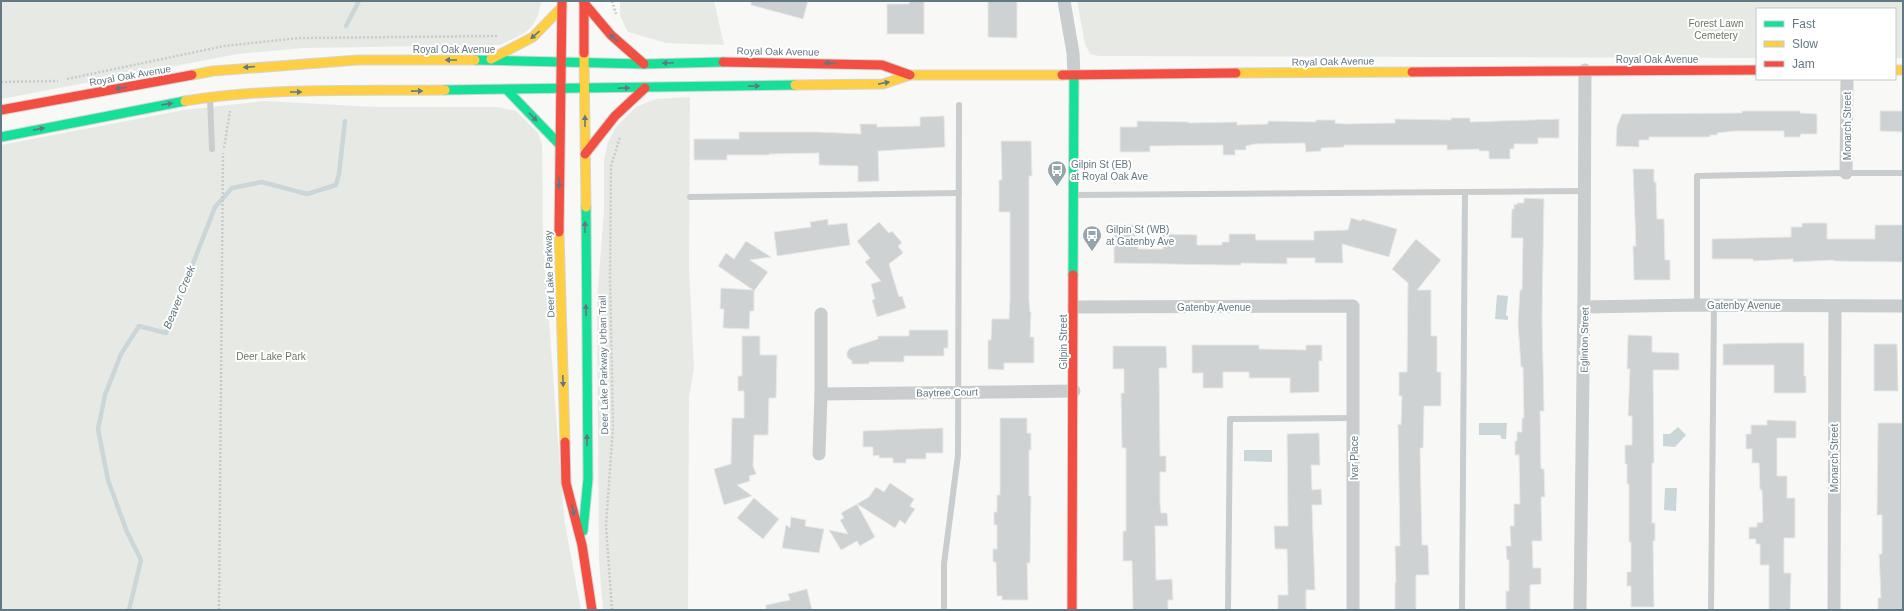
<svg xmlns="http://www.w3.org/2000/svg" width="1904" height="611" font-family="Helvetica,sans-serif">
  <rect width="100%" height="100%" fill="#f8f8f7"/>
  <!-- green -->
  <g fill="#e7eae4">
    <path d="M1,1H541V2C536,32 524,33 500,45L304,48L238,54L1,99Z"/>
    <path d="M620,1H714L724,45L666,43L628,32L620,16Z"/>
    <path d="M1077,1H1903V58H1895V9H1757V58L1099,56L1090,54L1085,44Z"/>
    <path d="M690,97L689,266L694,369L689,396L688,610H603L599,560L597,301L604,210V159L608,142L616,127L636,107L656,99Z"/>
    <path d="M264,101L377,107H498L516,111L538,133L542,144L543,241L561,481L565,524L581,610H1V145L184,110Z"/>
  </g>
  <!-- water -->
  <g fill="#cbd6d8">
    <path d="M1497,295L1508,296L1506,315L1508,316V320L1495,319Z"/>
    <path d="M1479,423H1507L1506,439H1502L1500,435H1479Z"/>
    <path d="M1678,427L1686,435L1675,447L1663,446V434H1670Z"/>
    <path d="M1244,450H1272V462L1244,461Z"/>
    <path d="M1665,488H1677L1676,511L1664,510Z"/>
  </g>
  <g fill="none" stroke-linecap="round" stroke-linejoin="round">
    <!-- stream -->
    <g stroke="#cbd6d8" stroke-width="4.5">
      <path d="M346,26L359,1"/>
      <path d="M129,610L141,560L127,532L108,480L98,429L105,395L121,354L139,326L166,333L215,207L232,188L262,182L307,194L336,185L339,174L345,121"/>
    </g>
  </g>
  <!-- building -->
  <g fill="#cfd2d2" stroke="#e8e8e7">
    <path d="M751,1H808L803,19L751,5Z"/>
    <path d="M909,1H924V34H887V4H909Z"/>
    <path d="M988,1H1017V38L988,37Z"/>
    <path d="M1742,111H1800V113L1817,114V134H1801L1800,137H1784V131H1735L1717,133V135H1710V137H1649V140H1639V147L1616,146L1617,126L1622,114L1742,113Z"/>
    <path d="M1880,111H1903V132L1880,131Z"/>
    <path d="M944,116L945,147L878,151L879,181L858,182V166L819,165V153L769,154V155H727V160H694V139H739V132H818L861,134L860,124H877V127L920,126V117Z"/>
    <path d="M1451,118H1470V122L1559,119V138H1538V144H1514V149H1510V159H1489V151H1479V149L1447,150V145H1344V147L1321,148V151L1306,152L1305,143L1255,144L1246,146V150H1235V155H1223V145L1150,146V152H1120V127H1137V121L1189,122V123L1237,122V125L1268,124V121L1316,122V120H1335V123L1344,124L1395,123V119L1451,120Z"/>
    <path d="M1001,141H1031L1032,176H1029V300L1030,312H1031L1030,337H1034V363H1004V370L988,369V340H991L992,319H1009L1010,299V212H999V180H1002Z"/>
    <path d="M1633,169H1654V182H1656L1657,219H1664L1665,260H1670V280H1634L1633,246H1636Z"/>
    <path d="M1524,198L1544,199L1542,318L1544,411H1540L1541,469H1544L1545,497H1541L1542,541H1532L1533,568H1541V584L1530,585V610H1506V591H1509V560H1507L1506,546H1511L1510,526H1514V504H1520L1519,455H1515V441H1517V432H1522V418H1524L1523,367H1521L1518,323L1520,290H1522L1523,238H1511L1512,209H1514V204L1517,205V203H1524Z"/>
    <path d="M1351,218L1361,221L1362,219L1397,229L1389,257L1342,244L1343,263H1315V258H1287V264L1241,263V265H1223L1114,263V225H1135V242H1138V249H1163L1162,234L1197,235V245H1222V242H1229V234H1255L1256,240H1314V231L1348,230Z"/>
    <path d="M828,219V225L847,223L850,245L777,256L774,232L811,227L810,222Z"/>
    <path d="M879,222L889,233L892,231L902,243L898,246L903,253L889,264L899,297L902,296L906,308L877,317L872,300L875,299L871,284L881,281L865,262L870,258L857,241Z"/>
    <path d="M1802,223H1827V239H1875V225H1903V262L1834,261V260L1793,262V259L1753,261V259H1712V239L1791,237V227H1802Z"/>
    <path d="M1416,239L1441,260L1417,290H1431V336H1437V372H1441V406H1424L1423,448H1420L1422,545H1428L1429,575H1416V610H1395V582H1396L1395,546H1400L1398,424L1401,425L1402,396H1399V372H1407L1408,283L1392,269Z"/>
    <path d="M746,241L771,257L750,260L768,272L754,291V311H750L749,329L723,328L724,309H720L721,288L753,290L718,266L726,253L734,259Z"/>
    <path d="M909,330H948V348H944V356H904V362H869V364H852V361L847,357V352L850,348L878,339V336H909Z"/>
    <path d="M1628,335L1652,336V352L1679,353V370H1653L1654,463H1652V523H1655V541H1653L1654,607H1631V586H1627V572H1631V542H1629V484H1627V464H1625V445H1632V416H1628L1630,369H1627Z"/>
    <path d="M742,336H760V355H777L776,398H769L768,435H754L753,466L756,474L749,476L750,481L737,485L752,496L724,505L714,469L731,464L732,418H744V391H738V376H742Z"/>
    <path d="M1774,343H1804V376H1806V393H1774V365H1723V344Z"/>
    <path d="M1874,344H1897L1898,391H1874Z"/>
    <path d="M1192,345H1259V349L1306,350V345H1322V361H1319V392L1290,393V378H1249V372H1223V388H1203V373H1192Z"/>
    <path d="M1113,346H1166L1167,368H1159L1160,456H1166V472H1160V503L1161,513H1167L1168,526H1155L1156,580L1172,579L1173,600H1168V610H1133L1132,561H1123V531H1126V448H1122L1121,393H1124V369H1113Z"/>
    <path d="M1000,418H1027V433H1031V450H1029V496H1031L1030,563H1027L1028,600H1002V596H997L996,562H993V549H997V525H994V512H997V495H1000Z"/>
    <path d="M1767,420L1796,421V438H1777V476H1787V498H1795V538H1784V573H1791L1790,610H1769V565H1760V544H1756V539H1749V527H1757V523L1763,522L1762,490H1760L1759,463H1752V449H1746V434H1751V425H1767Z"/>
    <path d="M1878,423H1903V610H1878V598H1881L1879,554H1882V515H1877Z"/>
    <path d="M943,428V453H926V459H906V463H893V458H879V455L873,456V447H863V431Z"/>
    <path d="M1319,433L1320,465H1311L1312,490L1321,489L1322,505H1312L1315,590H1306V610H1278V595H1288L1287,549H1275L1274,526H1288L1287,434Z"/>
    <path d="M890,483L914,499L910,506L915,509L905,524L900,520L895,528L857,504L869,497L876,487L884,492Z"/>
    <path d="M754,498L779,519L763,539L737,518Z"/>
    <path d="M857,504L875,537L860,546L857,541L841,550L829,530L848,534L840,520L844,518L841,513Z"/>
    <path d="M791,517L806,520L805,526L824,529L819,553L782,548L786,525L790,528Z"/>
    <path d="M807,589L812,610H766V605L790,600L788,594Z"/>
  </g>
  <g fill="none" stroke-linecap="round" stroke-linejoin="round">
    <defs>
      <g id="fast">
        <path d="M475,60L644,64L723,62"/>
        <path d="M445,90L795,85"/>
        <path d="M507,90L559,144"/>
        <path d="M1,137L185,101"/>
        <path d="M1073,275L1074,75"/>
        <path d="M583,531L588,479L586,207"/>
      </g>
      <g id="slow">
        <path d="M584,53L586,207"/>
        <path d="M491,59L533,37L562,7"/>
        <path d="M1895,70H1903"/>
        <path d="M1236,73L1412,72"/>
        <path d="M192,75L213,71L358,60H475"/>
        <path d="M795,85L883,84L910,75H1062"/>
        <path d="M185,101C270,87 359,91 445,90"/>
        <path d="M559,232L565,442"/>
      </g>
      <g id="jam">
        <path d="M584,1V53"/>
        <path d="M584,3L611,35L644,64"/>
        <path d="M723,62L882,65L910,75"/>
        <path d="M1412,72L1757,70"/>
        <path d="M1062,75L1236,73"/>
        <path d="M1,110L192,75"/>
        <path d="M585,154L615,116L645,88"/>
        <path d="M559,232L562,1"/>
        <path d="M565,442L566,483L582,545L592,610"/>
        <path d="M1072,610L1073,275"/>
      </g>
    </defs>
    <!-- fast casing -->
    <use href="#fast" stroke="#d4d5d5" stroke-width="11"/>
    <!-- slow casing -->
    <use href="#slow" stroke="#d4d5d5" stroke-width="11"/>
    <!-- jam casing -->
    <use href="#jam" stroke="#d4d5d5" stroke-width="11"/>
    <!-- path -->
    <g stroke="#c8cacb" stroke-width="2.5" stroke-dasharray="2 2" stroke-linecap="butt">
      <path d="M612,1L616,14"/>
      <path d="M67,79L224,46L299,38L498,36"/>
      <path d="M1,82L58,81"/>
      <path d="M224,148L230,111"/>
      <path d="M219,610L223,153"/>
      <path d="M612,610L606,526L613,426L610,278L611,166L620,137"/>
    </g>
    <!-- lane -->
    <g stroke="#cacdcd" stroke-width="6">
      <path d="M210,98L212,149"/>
      <path d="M1075,195L1585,191"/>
      <path d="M690,197L959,193"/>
      <path d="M1697,305V176L1846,173H1903"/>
      <path d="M944,610V564L958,455L959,105"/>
      <path d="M1228,610L1230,419L1354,418"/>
      <path d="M1462,610L1465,192"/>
      <path d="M1711,610L1714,305"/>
    </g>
    <!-- street -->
    <g stroke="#cacdcd" stroke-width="13">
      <path d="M1064,1L1073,53L1074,75"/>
      <path d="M1846,173L1847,79"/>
      <path d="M1074,307L1353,306V610"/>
      <path d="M1584,307L1697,305L1903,306"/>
      <path d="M821,314V394L1074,391"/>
      <path d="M819,454L821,394"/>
      <path d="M1580,610L1584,293L1585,70"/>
      <path d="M1834,610L1835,306"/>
    </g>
    <!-- fast -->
    <use href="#fast" stroke="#16e098" stroke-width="9"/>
    <!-- slow -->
    <use href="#slow" stroke="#ffcf43" stroke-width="9"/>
    <!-- jam -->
    <use href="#jam" stroke="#f24e42" stroke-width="9"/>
  </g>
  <!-- one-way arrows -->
  <defs><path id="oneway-solid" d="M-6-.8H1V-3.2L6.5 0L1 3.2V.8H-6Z"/></defs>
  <g fill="#627883">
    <use href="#oneway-solid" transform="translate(535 35) rotate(139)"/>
    <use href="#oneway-solid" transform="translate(614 38) rotate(-138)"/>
    <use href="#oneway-solid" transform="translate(451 60) rotate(180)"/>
    <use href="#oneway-solid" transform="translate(668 63) rotate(177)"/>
    <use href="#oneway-solid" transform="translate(830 63) rotate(-178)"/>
    <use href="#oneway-solid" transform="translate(249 67) rotate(175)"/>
    <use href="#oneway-solid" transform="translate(884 83) rotate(-11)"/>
    <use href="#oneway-solid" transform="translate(754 86) rotate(-1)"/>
    <use href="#oneway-solid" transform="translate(121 88) rotate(170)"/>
    <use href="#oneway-solid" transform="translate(624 88) rotate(-1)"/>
    <use href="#oneway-solid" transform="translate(417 91) rotate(-1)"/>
    <use href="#oneway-solid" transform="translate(296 92)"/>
    <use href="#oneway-solid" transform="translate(167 104) rotate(-9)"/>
    <use href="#oneway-solid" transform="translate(533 117) rotate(46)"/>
    <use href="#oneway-solid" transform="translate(585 121) rotate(-91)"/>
    <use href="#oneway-solid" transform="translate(39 129) rotate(-11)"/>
    <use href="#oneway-solid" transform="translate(559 183) rotate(90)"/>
    <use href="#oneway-solid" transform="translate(585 227) rotate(-90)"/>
    <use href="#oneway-solid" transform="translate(586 310) rotate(-91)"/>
    <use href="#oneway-solid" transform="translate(563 381) rotate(88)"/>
    <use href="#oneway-solid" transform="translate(587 440) rotate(-91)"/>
    <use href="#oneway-solid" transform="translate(573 510) rotate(76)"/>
  </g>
  <!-- icons -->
  <defs>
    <symbol id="bus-pin" viewBox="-11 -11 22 30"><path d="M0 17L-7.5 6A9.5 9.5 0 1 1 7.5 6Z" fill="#96a5ac" stroke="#fff"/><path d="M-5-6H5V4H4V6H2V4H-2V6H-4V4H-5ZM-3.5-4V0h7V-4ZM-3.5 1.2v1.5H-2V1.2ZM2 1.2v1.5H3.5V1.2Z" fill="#fff"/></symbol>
  </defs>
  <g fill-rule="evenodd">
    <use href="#bus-pin" x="1046" y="159" width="22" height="30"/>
    <use href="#bus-pin" x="1081" y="224" width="22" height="30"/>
  </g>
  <g text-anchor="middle" stroke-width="4" stroke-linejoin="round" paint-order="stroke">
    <!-- park labels -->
    <g font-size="10" fill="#687a62" stroke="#fff">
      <text x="1716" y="27">Forest Lawn<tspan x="1716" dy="12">Cemetery</tspan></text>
      <text x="271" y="360">Deer Lake Park</text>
    </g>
    <!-- street labels -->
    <g font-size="10" fill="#627883" stroke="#fff">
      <text x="454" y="53">Royal Oak Avenue</text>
      <text transform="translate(778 51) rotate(1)" y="4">Royal Oak Avenue</text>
      <text x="1657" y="63">Royal Oak Avenue</text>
      <text transform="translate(1333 61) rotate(-1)" y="4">Royal Oak Avenue</text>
      <text transform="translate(130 75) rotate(-10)" y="4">Royal Oak Avenue</text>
      <text transform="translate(1847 126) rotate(-90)" y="4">Monarch Street</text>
      <text transform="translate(549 274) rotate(-92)" y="4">Deer Lake Parkway</text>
      <text x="1744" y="309">Gatenby Avenue</text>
      <text x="1214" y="311">Gatenby Avenue</text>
      <text transform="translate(1584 340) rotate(-89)" y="4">Eglinton Street</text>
      <text transform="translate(1063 342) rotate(-90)" y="4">Gilpin Street</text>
      <text transform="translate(603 365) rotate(-91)" y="4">Deer Lake Parkway Urban Trail</text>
      <text transform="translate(947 392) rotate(-1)" y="4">Baytree Court</text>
      <text transform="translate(1354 458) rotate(-90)" y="4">Ivar Place</text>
      <text transform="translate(1834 458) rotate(-90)" y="4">Monarch Street</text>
    </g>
    <!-- poi labels -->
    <g font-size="10" fill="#627883" stroke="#fff" text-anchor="start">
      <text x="1071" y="168">Gilpin St (EB)<tspan x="1071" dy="12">at Royal Oak Ave</tspan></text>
      <text x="1106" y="233">Gilpin St (WB)<tspan x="1106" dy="12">at Gatenby Ave</tspan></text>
    </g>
    <!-- water labels -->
    <g font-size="11" font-style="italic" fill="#5d777d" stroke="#fff">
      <text transform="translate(179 297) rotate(-68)" y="4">Beaver Creek</text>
    </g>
  </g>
  <!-- border -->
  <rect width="1904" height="611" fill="none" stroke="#627883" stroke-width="4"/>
  <!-- legend -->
  <rect x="1756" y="8" width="140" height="72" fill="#ffffff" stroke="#c0c9cd"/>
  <rect x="1764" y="21" width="20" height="6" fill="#16e098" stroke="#c0c9cd"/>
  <text x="1792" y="28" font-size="12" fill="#627883">Fast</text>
  <rect x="1764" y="41" width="20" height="6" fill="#ffcf43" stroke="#c0c9cd"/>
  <text x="1792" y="48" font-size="12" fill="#627883">Slow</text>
  <rect x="1764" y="61" width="20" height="6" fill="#f24e42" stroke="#c0c9cd"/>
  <text x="1792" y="68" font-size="12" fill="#627883">Jam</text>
</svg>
